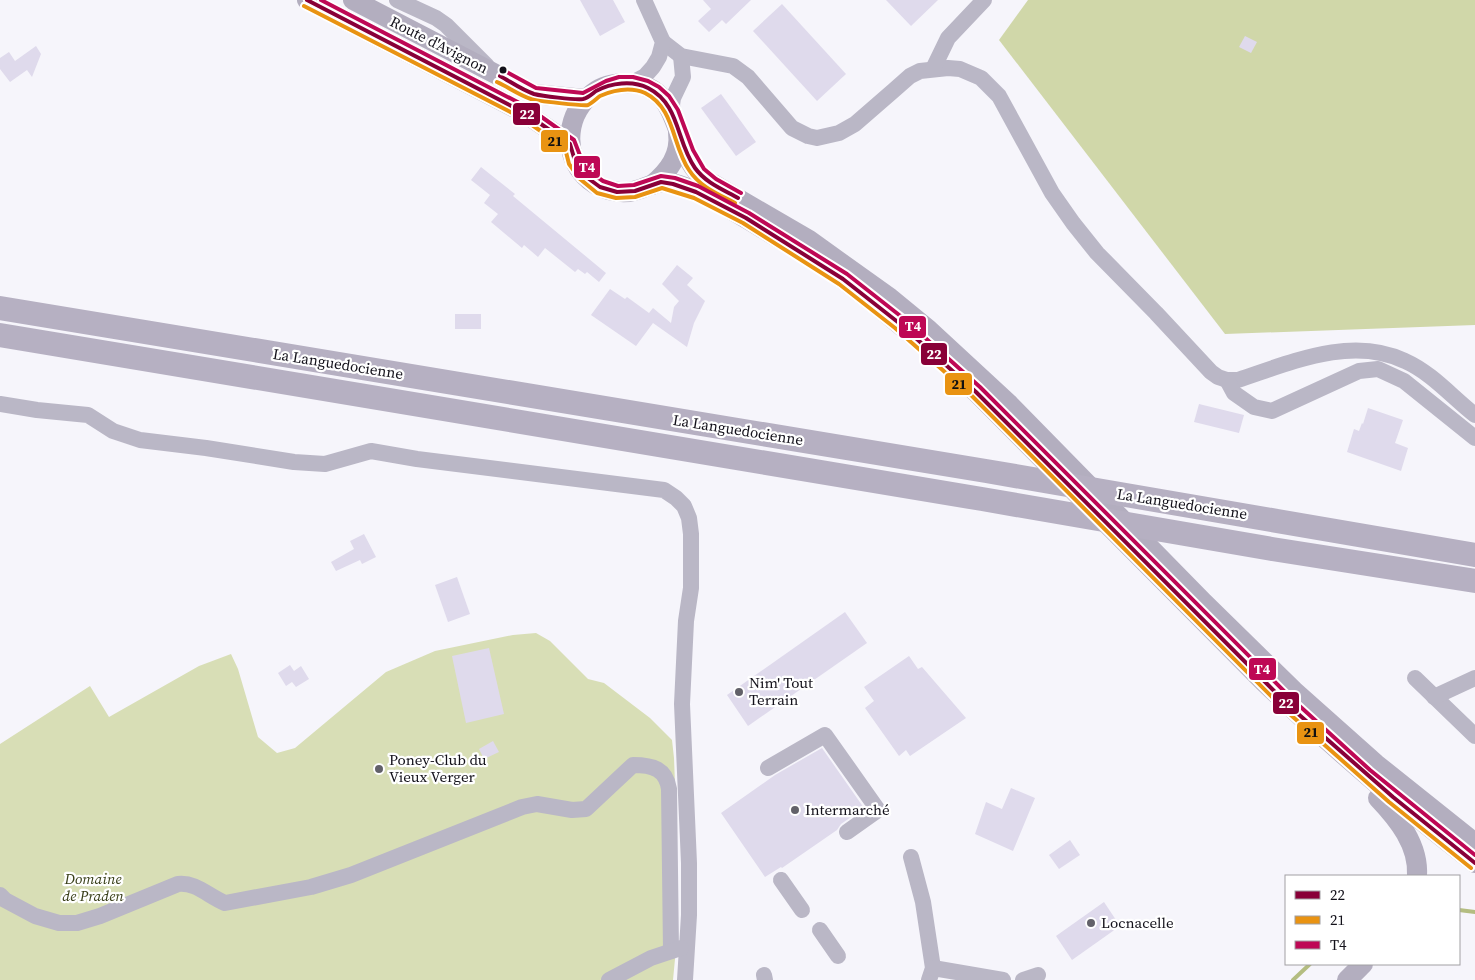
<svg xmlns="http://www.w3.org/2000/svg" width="1475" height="980" font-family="'Source Serif 4',serif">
  <rect width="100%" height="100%" fill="#f6f5fb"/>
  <!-- green -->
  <path fill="#d8deb6" d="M536,633L550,641L588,679L604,683L650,718L672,740L674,758L677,835V938L673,980H0V744L90,686L109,717L199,666L231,654L238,669L258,737L277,753L295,748L386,672L435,651L513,635Z"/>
  <!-- forest -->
  <path fill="#d0d7a9" d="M1028,0H1475V325L1225,334L999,40Z"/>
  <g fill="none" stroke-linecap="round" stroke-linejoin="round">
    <!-- stream -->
    <g stroke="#b4bd81" stroke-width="4">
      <path d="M1459,910L1475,912"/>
      <path d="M1293,980L1310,964"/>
    </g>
  </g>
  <!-- building -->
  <g fill="#dfdaec">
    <path d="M580,0H613L625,22L600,36Z"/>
    <path d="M703,0H751L726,24L722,20L709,32L698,21L711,9Z"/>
    <path d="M886,0H938L911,26Z"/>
    <path d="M782,4L846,74L817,101L753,31Z"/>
    <path d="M1245,36L1257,42L1251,53L1239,47Z"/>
    <path d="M36,46L41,54L32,77L27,70L10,82L0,69V58L9,52L15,61Z"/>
    <path d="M721,94L756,142L736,156L701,108Z"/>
    <path d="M481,167L515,194L513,196L606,273L599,282L587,272L585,274L578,269L575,272L545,248L538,257L524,245L522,248L491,222L498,214L484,203L490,195L471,180Z"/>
    <path d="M677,265L693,278L687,285L705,301L694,323L687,347L653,323L636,346L591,315L610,289L625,299L627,297L649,313L653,308L671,323L674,307L679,301L662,284Z"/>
    <rect x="455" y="314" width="26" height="15"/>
    <path d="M1199,404L1244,415L1239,433L1194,422Z"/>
    <path d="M1368,408L1403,420L1395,443L1408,448L1401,471L1347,452L1354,429L1359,431L1362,423L1363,424Z"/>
    <path d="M364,534L376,557L362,564L360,560L336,571L331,562L354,549L350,541Z"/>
    <path d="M457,577L470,614L448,622L435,585Z"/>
    <path d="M845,612L867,643L748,726L727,695Z"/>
    <path d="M489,648L504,714L466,723L452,656Z"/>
    <path d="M909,656L918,669L922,667L966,718L910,756L906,750L899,756L865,708L874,701L864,687Z"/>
    <path d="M290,665L294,671L301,666L309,679L296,687L292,682L286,686L278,673Z"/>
    <path d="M493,741L499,752L484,759L479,749Z"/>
    <path d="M822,748L864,808L841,824L837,830L782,868L781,867L765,877L721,813L775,775Z"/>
    <path d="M1011,788L1035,798L1013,851L975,834L986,802L1002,809Z"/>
    <path d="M1070,840L1080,855L1059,869L1049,855Z"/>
    <path d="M1104,902L1120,926L1072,960L1056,936Z"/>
  </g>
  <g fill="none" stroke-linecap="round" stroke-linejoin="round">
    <!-- minor -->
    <g stroke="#bab7c6" stroke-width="16">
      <path d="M397,0L436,18L446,25L487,66"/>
      <path d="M663,42L681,56L733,66L748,77L792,128L808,136L817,138L839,133L855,124L893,91L910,76L920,71L948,68L960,69L981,78L999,96L1052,193L1073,223L1097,253L1156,313L1211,372L1218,377L1227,380H1238C1290,363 1351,335 1405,361C1432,373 1452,397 1475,415"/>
      <path d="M933,69L948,38L984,0"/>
      <path d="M632,83L645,76L653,67L659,57L663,42L644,0"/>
      <path d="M673,113L672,105L673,98L683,77L681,56"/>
      <path d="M1227,380L1234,393L1254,407L1272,411L1359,371L1378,369L1404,381L1475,438"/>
      <path d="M0,404L37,410L88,415L113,431L140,440L206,448L294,462L325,464L371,451L417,459L664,490L676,498L684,506L689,518L691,534V588L686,621L682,704L689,863V915L685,980"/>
      <path d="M1415,678L1475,736"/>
      <path d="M1434,697L1475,678"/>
      <path d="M768,768L825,735L878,810L847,832"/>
      <path d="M911,857L923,902L933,968L929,980"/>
      <path d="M781,880L802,910"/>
      <path d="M0,895L5,900L35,916L59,923H77L100,916L178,884C196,882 208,896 225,903L311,887L351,875L522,807L537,804L572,810L586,809L633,765C653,765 666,769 669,789L671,951"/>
      <path d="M820,930L838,956"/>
      <path d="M933,968L1003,980"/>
      <path d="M764,975L765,980"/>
      <path d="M609,980L651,958L681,948"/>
      <path d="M1023,980L1038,975"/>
    </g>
    <!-- major -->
    <g stroke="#b3aebf" stroke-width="20">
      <path d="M307,0L525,113L570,144"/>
      <path d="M353,0L534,94L585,99"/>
      <path d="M652,185C669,171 681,155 678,132"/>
      <path d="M1378,798C1398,819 1419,845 1417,876"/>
      <path d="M1475,843L1376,764L1294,691L1203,602L1008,403L929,330L890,298L809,240L706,180C700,175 695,170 691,163C674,132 676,85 628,83C616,83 603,85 593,93C567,113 562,151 585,176C597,189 620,196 637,190C645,188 653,183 662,182C670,181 680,185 688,188C715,199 742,216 767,231C793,247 819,262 844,280C890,315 934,352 976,392L1263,681C1330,745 1401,806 1475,863"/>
      <path d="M1347,980L1363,964"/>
    </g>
    <!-- highway -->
    <g stroke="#b6b0c2" stroke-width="24">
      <path d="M0,308L986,471L1475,555"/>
      <path d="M0,335L982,499L1272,549L1475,581"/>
    </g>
    <defs>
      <g id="bus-1">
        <path d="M307,0L525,113L570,144L575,161L585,176L600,187L617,192L635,191L661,182L673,184L696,192L746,218L843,279L899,323L976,392L1288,705L1393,797L1475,863"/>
        <path d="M500,76C511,82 522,90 534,94C542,96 574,100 583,99C588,98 592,94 596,91C611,83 632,80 648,88C680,104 676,141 695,168C706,183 722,189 738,198"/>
      </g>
      <g id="bus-2">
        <path d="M304,6L522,118L565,148L569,164L580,179L597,193L616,198L635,197L662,188L694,198L743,223L839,284L895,328L972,396L1284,709L1389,802L1471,868"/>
        <path d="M497,82C508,87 519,95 531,99C536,101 583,106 588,105C592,103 596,99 600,96C614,90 631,87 645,93C675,108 672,145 689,170C700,187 718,194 735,203"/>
      </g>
      <g id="bus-3">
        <path d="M321,0L529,108L574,140L581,158L590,172L603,181L618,186L634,185L661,176L675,178L698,186L749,213L847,274L903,318L980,387L1293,700L1370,770L1475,855"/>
        <path d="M503,70L536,88L583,93L606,81L619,77H633L648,81L659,87L669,96L678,110L693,150L704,169L716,179L741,193"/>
      </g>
    </defs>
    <!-- bus-1 casing -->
    <use href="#bus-1" stroke="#fff" stroke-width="8"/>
    <!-- bus-2 casing -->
    <use href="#bus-2" stroke="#fff" stroke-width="8"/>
    <!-- bus-3 casing -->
    <use href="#bus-3" stroke="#fff" stroke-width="8"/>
    <!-- bus-1 -->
    <use href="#bus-1" stroke="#890038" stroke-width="4"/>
    <!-- bus-2 -->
    <use href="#bus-2" stroke="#e99312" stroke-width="4"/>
    <!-- bus-3 -->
    <use href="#bus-3" stroke="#be0855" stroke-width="4"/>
  </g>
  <!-- markers -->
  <circle fill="#13111a" stroke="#fff" stroke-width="2" cx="503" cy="70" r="4.5"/>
  <g fill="#626169" stroke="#fff" stroke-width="2">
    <circle cx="739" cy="692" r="5"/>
    <circle cx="379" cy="769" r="5"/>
    <circle cx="795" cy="810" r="5"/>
    <circle cx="1091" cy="923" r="5"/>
  </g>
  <g text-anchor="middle" stroke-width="4.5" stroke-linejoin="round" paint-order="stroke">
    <!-- street labels -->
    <g font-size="15" fill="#13111a" stroke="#fff">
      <text transform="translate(439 45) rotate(27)" y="5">Route d'Avignon</text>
      <text transform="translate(338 364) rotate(9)" y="5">La Languedocienne</text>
      <text transform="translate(738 430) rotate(9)" y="5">La Languedocienne</text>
      <text transform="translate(1182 504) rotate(9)" y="5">La Languedocienne</text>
    </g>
    <!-- poi labels -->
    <g font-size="15" fill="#13111a" stroke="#fff" text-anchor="start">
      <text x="749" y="688">Nim' Tout<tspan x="749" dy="17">Terrain</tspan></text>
      <text x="389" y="765">Poney-Club du<tspan x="389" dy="17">Vieux Verger</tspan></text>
      <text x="805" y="815">Intermarché</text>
      <text x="1101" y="928">Locnacelle</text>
    </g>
    <!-- park labels -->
    <g font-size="15" font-style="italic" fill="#373d17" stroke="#fff">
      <text x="93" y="884">Domaine<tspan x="93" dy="17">de Praden</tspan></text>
    </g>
  </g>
  <g stroke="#fff" stroke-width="2">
    <rect x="512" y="102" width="29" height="24" rx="5" fill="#890038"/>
    <rect x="540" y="129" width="29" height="24" rx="5" fill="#e99312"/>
    <rect x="573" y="155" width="28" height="24" rx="5" fill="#be0855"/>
    <rect x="898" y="315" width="29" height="24" rx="5" fill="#be0855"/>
    <rect x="920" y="342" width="28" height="24" rx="5" fill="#890038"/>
    <rect x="944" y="372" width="29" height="24" rx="5" fill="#e99312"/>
    <rect x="1248" y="657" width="29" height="24" rx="5" fill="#be0855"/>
    <rect x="1272" y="691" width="28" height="24" rx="5" fill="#890038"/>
    <rect x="1296" y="721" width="29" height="24" rx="5" fill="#e99312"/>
  </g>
  <g font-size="14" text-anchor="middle" font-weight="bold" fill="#fff">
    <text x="527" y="119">22</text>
    <text x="587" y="172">T4</text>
    <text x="913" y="331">T4</text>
    <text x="934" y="359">22</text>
    <text x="1262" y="674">T4</text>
    <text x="1286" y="708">22</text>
  </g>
  <g font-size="14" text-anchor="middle" font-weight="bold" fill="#111">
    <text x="555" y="146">21</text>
    <text x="959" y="389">21</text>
    <text x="1311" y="737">21</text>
  </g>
  <!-- legend -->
  <rect x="1285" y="875" width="175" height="90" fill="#ffffff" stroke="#a1a0a3"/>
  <rect x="1295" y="891" width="25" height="8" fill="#890038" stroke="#a1a0a3"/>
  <text x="1330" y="900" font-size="15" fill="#13111a">22</text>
  <rect x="1295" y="916" width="25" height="8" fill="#e99312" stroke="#a1a0a3"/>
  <text x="1330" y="925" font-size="15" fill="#13111a">21</text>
  <rect x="1295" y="941" width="25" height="8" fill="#be0855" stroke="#a1a0a3"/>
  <text x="1330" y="950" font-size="15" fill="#13111a">T4</text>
</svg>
